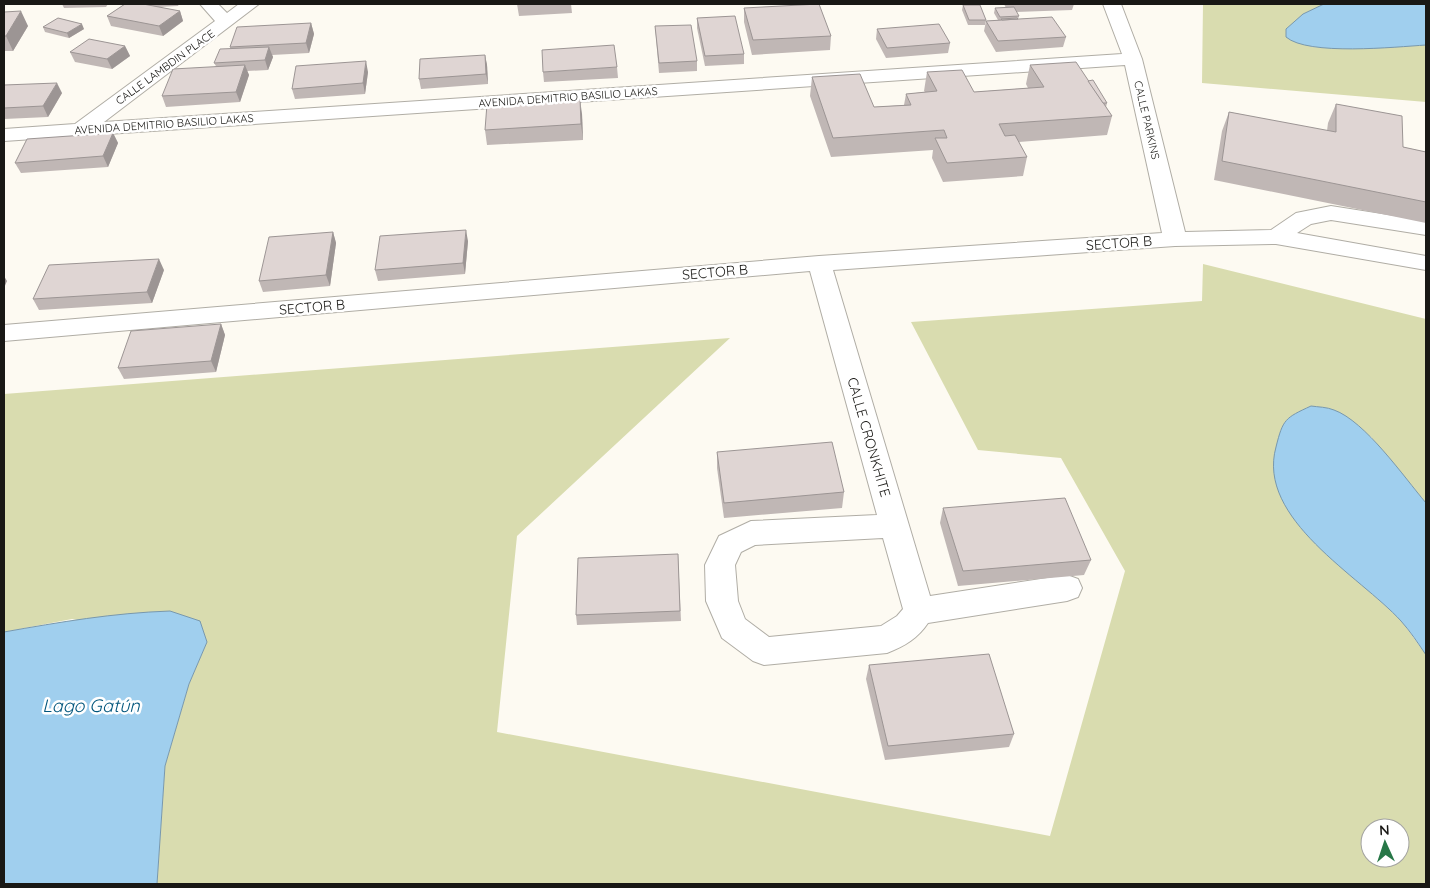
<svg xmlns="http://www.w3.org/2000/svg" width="1430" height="888" font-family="Quicksand,sans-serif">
  <rect width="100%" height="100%" fill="#fdfaf2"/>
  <!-- green -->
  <g fill="#d9dcaf" fill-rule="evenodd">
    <path d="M1203,4H1324L1303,14L1311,47L1359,48L1426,45V102L1202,83Z"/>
    <path d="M1203,264L1426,319V503L1370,436L1303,531L1401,620L1426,655V884H157L165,766L189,684L207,642L72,619L4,632V394L730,338L517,536L497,732L1050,836L1125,571L1061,458L978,450L911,322L1202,301ZM1370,828H1400V858H1370Z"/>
  </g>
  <!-- water -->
  <g fill="#a0cfee" stroke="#7898ad">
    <path d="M1324,4H1426V45C1395,47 1308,56 1286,37V29L1303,14Z"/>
    <path d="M1311,406C1318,407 1327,407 1334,410C1365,421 1404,477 1426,503V655C1418,643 1410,631 1401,621C1360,576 1256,519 1276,447C1283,419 1285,418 1311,406Z"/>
    <path d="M170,611L200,621L207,642L189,684L165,766L157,884H4V632C60,622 113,613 170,611Z"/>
  </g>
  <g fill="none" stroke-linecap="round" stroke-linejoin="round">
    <defs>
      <path id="minor" d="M200,4H218L227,13L239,4H259L104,122L1122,54L1103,4H1121L1142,59L1185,232L1271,230L1296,213L1331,206L1426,221V235L1331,220L1311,224L1297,233L1426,256V270L1276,244L1175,246L833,270L930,596L1067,575L1078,579L1082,588L1078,597L1067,601L928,623C918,638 905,646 887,653L764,665L753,661L722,638L706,601L705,565L719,536L751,521L877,515L810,271L4,341V325L819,256L1162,233L1125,65L4,141V129L75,124L215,21ZM883,538L903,609L897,616L881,626L769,637L745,619L738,601L735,565L741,552L755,545Z"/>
    </defs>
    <!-- minor casing -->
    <use href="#minor" stroke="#b0ada5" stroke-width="2"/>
    <!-- minor -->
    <use href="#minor" fill="#fff" fill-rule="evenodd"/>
  </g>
  <!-- wall -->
  <g fill="#c0b7b5">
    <path d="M62,4H108L106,7L64,8Z"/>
    <path d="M125,4H179L178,6L158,7L180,11L183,21L163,36L111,26L107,16Z"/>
    <path d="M517,4H571L572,13L519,16Z"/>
    <path d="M1004,4H1074L1072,10L1016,12L1019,16L1018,19L1066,37L1063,47L996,52L984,31L986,21L998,20L994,13L995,8H1006Z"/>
    <path d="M963,5L986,20L985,25H968L962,10Z"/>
    <path d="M744,8L831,36L830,50L752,55L744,22Z"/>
    <path d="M4,12L28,26L13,51H4Z"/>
    <path d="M697,18L744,54V64L705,66L697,28Z"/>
    <path d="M311,23L314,34L309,53L272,55L273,57L268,70L247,71L249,75L240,102L166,107L162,96L216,66L214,63L230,49V47Z"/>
    <path d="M655,26L697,61V71L659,73Z"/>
    <path d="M43,27L84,29L69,38L45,32Z"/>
    <path d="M877,29L950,43L948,53L886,58L876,39Z"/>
    <path d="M125,46L130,56L112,69L75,62L70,52Z"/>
    <path d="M485,55L487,65L488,84L421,89L419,79Z"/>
    <path d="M1030,65L1088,81L1107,103L1106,107L1112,116L1107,135L1019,142L1027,157L1023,176L943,182L932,158L933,150L831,157L810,96L812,77L874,107L904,105L906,94L925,92L924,91L927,72L974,92L1028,88L1026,84Z"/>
    <path d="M617,67L618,78L544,82L543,72Z"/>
    <path d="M368,72L365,94L295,99L292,89Z"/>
    <path d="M4,85L62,93L48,117L4,119Z"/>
    <path d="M1336,104L1403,147L1426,152V223L1214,180L1222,131L1229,112L1327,131L1328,123Z"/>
    <path d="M582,114L583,140L487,145L485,130Z"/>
    <path d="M113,133L118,143L108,167L21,173L15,163Z"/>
    <path d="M333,232L336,243L330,286L263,292L259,281Z"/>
    <path d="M468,241L465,274L378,281L375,270Z"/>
    <path d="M164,270L152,303L39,310L33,299Z"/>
    <path d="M221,324L225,335L216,372L124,379L118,368Z"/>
    <path d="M717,452L844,492L842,508L724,518L717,468Z"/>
    <path d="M943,508L1091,560L1084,575L958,586L940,523Z"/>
    <path d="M678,554L681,621L577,625L576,615Z"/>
    <path d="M869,665L1014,734L1009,747L885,760L866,679Z"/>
  </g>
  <!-- shaded-wall -->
  <g fill="#9c9594">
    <path d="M21,11L28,26L13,51L6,36Z"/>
    <path d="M180,11L183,21L163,36L159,26Z"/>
    <path d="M311,23L314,34L309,53L306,43Z"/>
    <path d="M82,24L84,29L69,38L67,33Z"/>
    <path d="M125,46L130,56L112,69L107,59Z"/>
    <path d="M269,47L273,57L268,70L265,60Z"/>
    <path d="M485,55L487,65L488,84L486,74Z"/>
    <path d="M366,61L368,72L365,94L363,83Z"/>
    <path d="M245,65L249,75L240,102L236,92Z"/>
    <path d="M57,83L62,93L48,117L43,106Z"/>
    <path d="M580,99L582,114L583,140L581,124Z"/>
    <path d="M113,133L118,143L108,167L103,156Z"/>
    <path d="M466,230L468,241L465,274L463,263Z"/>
    <path d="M333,232L336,243L330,286L326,275Z"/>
    <path d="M159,259L164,270L152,303L147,292Z"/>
    <path d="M4,276L7,281L4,288Z"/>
    <path d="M221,324L225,335L216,372L211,361Z"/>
  </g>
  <!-- building -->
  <g fill="#dfd5d3" stroke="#9c9594">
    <path d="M125,4H143L180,11L159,26L107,16Z"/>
    <path d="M819,4L831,36L753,40L744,8Z"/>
    <path d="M963,5H980L986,20H969Z"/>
    <path d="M1014,7L1019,16L1000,17L995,8Z"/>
    <path d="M21,11L6,36H4V12Z"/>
    <path d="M735,16L744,54L705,56L697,18Z"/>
    <path d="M1052,17L1066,37L998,41L986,21Z"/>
    <path d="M58,18L82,24L67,33L43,27Z"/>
    <path d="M1017,18L1018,19L1002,20L1001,19Z"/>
    <path d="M311,23L306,43L230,47L237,27Z"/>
    <path d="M939,24L950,43L887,48L877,29Z"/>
    <path d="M691,25L697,61L659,63L655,26Z"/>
    <path d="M89,39L125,46L107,59L70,52Z"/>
    <path d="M614,45L617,67L543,72L542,50Z"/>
    <path d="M269,47L265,60L214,63L220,49Z"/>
    <path d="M485,55L486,74L419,79L420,59Z"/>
    <path d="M366,61L363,83L292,89L296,66Z"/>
    <path d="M1076,62L1112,116L999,124L1005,136L1015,135L1027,157L947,163L935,138H947L944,130L833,138L812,77L860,74L874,107L911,105L906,94L937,91L927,72L962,70L974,92L1044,87L1030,65Z"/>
    <path d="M245,65L236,92L162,96L173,69Z"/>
    <path d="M1093,80L1107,103H1103L1088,81Z"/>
    <path d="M57,83L43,106L4,108V85Z"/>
    <path d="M580,99L581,124L485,130L487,104Z"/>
    <path d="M1336,104L1402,116L1403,147L1426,152V202L1222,161L1229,112L1336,132Z"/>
    <path d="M113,133L103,156L15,163L27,139Z"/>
    <path d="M466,230L463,263L375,270L380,236Z"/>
    <path d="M333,232L326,275L259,281L269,237Z"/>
    <path d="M159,259L147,292L33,299L49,265Z"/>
    <path d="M221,324L211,361L118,368L131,331Z"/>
    <path d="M832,442L844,492L724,503L717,452Z"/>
    <path d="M1065,498L1091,560L963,571L943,508Z"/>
    <path d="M678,554L680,611L576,615L578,558Z"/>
    <path d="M989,654L1014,734L888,746L869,665Z"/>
  </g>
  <g text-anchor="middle" stroke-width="5" stroke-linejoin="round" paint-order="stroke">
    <!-- far-street labels -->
    <g font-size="11" fill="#191815" stroke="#fff">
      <text transform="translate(165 67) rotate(-36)" y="4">CALLE LAMBDIN PLACE</text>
      <text transform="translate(568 97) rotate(-4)" y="4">AVENIDA DEMITRIO BASILIO LAKAS</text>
      <text transform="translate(1147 120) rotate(77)" y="4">CALLE PARKINS</text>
      <text transform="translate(164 124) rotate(-4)" y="4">AVENIDA DEMITRIO BASILIO LAKAS</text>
    </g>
    <!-- street labels -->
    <g font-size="14" fill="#191815" stroke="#fff">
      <text transform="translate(1119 243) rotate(-4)" y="5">SECTOR B</text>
      <text transform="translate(715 272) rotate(-5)" y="5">SECTOR B</text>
      <text transform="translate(312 307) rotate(-5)" y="5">SECTOR B</text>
      <text transform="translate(869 437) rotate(74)" y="5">CALLE CRONKHITE</text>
    </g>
    <!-- near-water labels -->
    <g font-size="18" font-style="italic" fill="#00557c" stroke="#fff">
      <text x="91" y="712">Lago Gatún</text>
    </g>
  </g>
  <!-- border -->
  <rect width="1430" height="888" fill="none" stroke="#191815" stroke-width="10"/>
  <!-- north arrow -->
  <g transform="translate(1385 843) rotate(357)"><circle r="24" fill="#ffffff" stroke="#a3a3a1"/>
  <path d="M0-4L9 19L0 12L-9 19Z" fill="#277747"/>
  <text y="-8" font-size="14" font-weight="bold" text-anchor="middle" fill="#191815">N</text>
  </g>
</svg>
